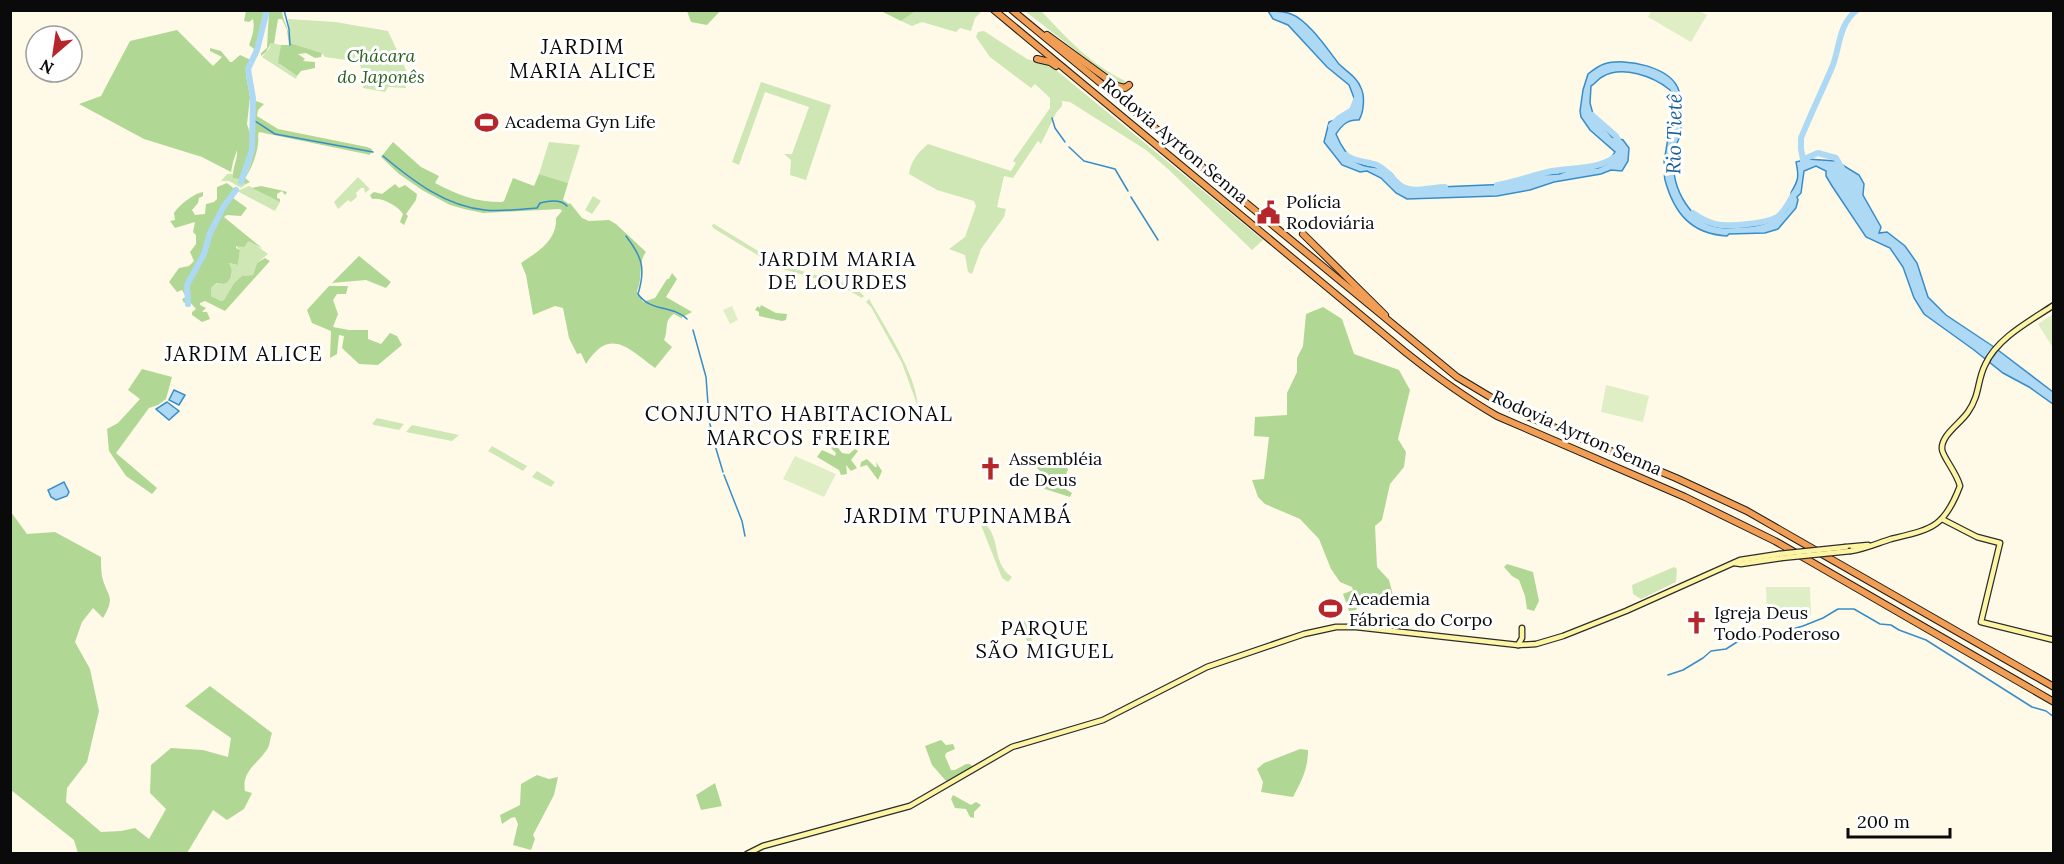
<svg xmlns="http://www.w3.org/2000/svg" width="2064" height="864" font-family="Lora,serif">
  <rect width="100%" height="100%" fill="#fffae8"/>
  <!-- green -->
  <g fill="#cee7b4">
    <path d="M914,11H982L975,18L971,31L960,28L956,32L922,22L912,26L901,21Z"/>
    <path d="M1025,11H1041C1069,40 1089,63 1125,81V84L1121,86Z"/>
    <path d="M288,19L335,22L388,31L411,81L405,82L406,88L388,87L385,92L363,88L360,62L325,57L322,53L290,43Z"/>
    <path d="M984,31L1027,59L1051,66L1263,240L1252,250L1168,169L1146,150L1070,102L1062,101V106L1056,113L1041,144L1038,141L1013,178L1004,176L997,207L1006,209L1004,217L981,249L972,274L968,272L965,255L949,249L965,237L976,206L974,201L937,190L909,174C911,160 918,153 928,144L1011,171L1016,163L1013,161L1050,108V98L1035,84L1031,88L990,57L976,37L978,32Z"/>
    <path d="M271,43L281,45L280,65L297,76L296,79L262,57L269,49Z"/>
    <path d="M761,82L831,105L806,180L790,175L791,160L784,154H792L809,107L765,92L739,165L732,162Z"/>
    <path d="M549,142L580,145L568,183L539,174Z"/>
    <path d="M227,174H233V178H239L246,184L241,188L229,181H221Z"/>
    <path d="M358,177L370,189L365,193L364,188H361L356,193L357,197L351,202L348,200L338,209L334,202Z"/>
    <path d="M249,186L280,202L275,211L237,191Z"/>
    <path d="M593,196L601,201L592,214L585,210Z"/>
    <path d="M714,224L781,265L844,283L860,292L864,296L862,298L839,285L779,268L713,228L712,225Z"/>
    <path d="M249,240L268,254L257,263L253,275L242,276L234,283L224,300L221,301L211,296V288L218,283L224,284L232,275L229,263L238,265L240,250L236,246L247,244Z"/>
    <path d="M869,299C886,329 916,373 918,407L902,363L871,307L866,302Z"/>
    <path d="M377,418L404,424L399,430L374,425L372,424Z"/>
    <path d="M412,425L459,435L452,441L406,432Z"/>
    <path d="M492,446L527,466L523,471L488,451Z"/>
    <path d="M537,471L555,482L551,487L532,477Z"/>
    <path d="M979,520C1004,534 989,561 1012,577L1008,582L1002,578Z"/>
    <path d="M1674,567L1677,569L1676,582L1641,599L1633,594L1632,585Z"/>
    <path d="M1025,621L1035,649L1031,651L1020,624Z"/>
  </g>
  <!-- forest -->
  <g fill="#b1d794">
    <path d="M269,10L282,11C283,23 290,29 290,43L322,53L321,57L315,58L306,53L298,54L305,59L303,61L315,62V68L301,71L297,76L278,63L281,45H289L287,30L282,19H278L274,44L271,43L266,52L261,56V53L267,48Z"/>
    <path d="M246,11H266L263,18L264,30L255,50L258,56L253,54L254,49L249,45C252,37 255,29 253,19L249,22L244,21Z"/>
    <path d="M687,11H720L707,25L691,22Z"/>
    <path d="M867,11L914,10L915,11L901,21L883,12Z"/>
    <path d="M177,30L213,66L222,57L210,51V48L221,51L230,62H232L240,55L251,60L246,75L250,97L247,124L250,133L251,148L240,179L233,178C232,168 238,160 237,150L233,162L231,172L202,157L144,139L79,104L101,96L130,41Z"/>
    <path d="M256,101L264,104L258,110L257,116L278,129L367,147L372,149V152L369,155L366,154L259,132L258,135C260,146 253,167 245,178L250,182L246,184L241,182C248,175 252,160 254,150C255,140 251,127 256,121L252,115Z"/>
    <path d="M393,142L421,167L439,176L435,183C458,195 475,202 502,202L504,201L513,178L534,186L539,174L568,183L563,200L569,204L570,203L582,218L589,221L609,220L616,224L646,252C638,261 643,279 637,291L643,302L655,298L667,279H669L672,273L677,279L666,297L692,312L681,318L674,314C663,321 669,330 664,340L672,347L655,368C629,349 610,326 586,364L581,353L577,354L569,338L563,308L555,306L533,315L526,275L521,263C537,252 557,241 556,218L562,211L560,209L483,213L464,209L450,205L422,190L399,174L381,157Z"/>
    <path d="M227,183L237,191L233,198L247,208L241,216L227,215L224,217L263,249L249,241L244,247L236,246V248L240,250L238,265L229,263C233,271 233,279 224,284L217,283L211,288V296L221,301L224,300L234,283L242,276L253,275L257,263L265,258L270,261L225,311L205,301L200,303V305L206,308L202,312H207L210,319L202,322L192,315V312L196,309L189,301L184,303L182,299L186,297L182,290L177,292L169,282L179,268L189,266L194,261L190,252L196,244V235L193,232L195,222L175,228L170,221L175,220L174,213C180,204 193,194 203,192V196L199,198L198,203L192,210L195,215L205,214L206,204L214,202L217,199V187Z"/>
    <path d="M395,184L399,188L405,185L417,194L416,200L406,214L408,216L404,225L400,222L403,214C398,206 382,197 372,199L370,195L374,192L382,194Z"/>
    <path d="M261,186L284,191L287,192L285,195L282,191L277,194V198L280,199V202L252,188Z"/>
    <path d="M359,256L391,282L386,288L366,280L332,283Z"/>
    <path d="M329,286H348L346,294H337L333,300L338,314L333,327L349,330H368V339L381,344L390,333L397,336L402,345L378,365L359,364L342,348L344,336L339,335L337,354L330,358L331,331L312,323L307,310Z"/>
    <path d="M761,305L776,313L787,314L786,320L782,321L759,316V312L755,310L758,306L760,308Z"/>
    <path d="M1323,307L1342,319L1354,354L1399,370L1410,390L1398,439L1406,452L1404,467L1390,484L1382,520L1375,526L1377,567L1389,580L1394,599L1366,594L1356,610L1349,611L1343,594L1353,590L1352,587L1340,582L1331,569L1319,539L1300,519L1265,504L1258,497L1252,480L1264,479L1269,437L1254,436L1255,417L1287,415V393L1297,372V358L1303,346L1306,314Z"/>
    <path d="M142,369L172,377L166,399L158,405L149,408L116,453L157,488L152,494L126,476L109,451L107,429L118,423L140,399L128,390Z"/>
    <path d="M832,435V440L842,453L849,454L855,449L858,451L851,460L857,468L851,471L846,465L847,474L841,475L839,470L817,457L822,450L835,456L836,453L824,441Z"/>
    <path d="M1052,453L1068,469L1063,484L1064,488L1072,493L1070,497L1045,489L1036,478L1037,474L1042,473L1037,468L1044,460L1047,463L1050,462L1049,455Z"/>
    <path d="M867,459L875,467H877L876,462L882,471L878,480L867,465L860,467L861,462Z"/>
    <path d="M11,512L27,534L55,532L101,557C101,563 101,570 102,576C106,596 117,595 103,618L93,608L82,622L75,642L90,669L99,711L87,762L67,788L66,802L101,832L121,831L135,828L149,839L166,809L150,793L151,765L171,748L203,750L228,757L231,738L185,706L210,686L272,733C270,738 270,744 268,748C259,763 241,771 245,791L252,793L244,809L227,820L213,810L187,853H78L74,840L11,790Z"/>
    <path d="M1507,564L1533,572L1539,601L1534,611L1527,609L1525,596L1519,580L1512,576L1504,567Z"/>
    <path d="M941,740L946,745L953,744L955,749L946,753L945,756L951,770H955L966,764H970L973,767L947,782L932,765L925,746Z"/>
    <path d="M1300,749L1308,750C1308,769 1302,780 1293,797L1261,792L1263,782L1257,769L1264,763Z"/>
    <path d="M537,775L549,779L558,777L554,795L533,835L535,839L531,850L513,845L518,824L515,817L511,818L502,824L500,815L520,805L521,784Z"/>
    <path d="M715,783L722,806L701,810L696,795Z"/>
    <path d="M953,795L971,805L976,802L981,805L974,812V818L970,817L966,809L955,808L951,799Z"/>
  </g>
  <!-- pitch -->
  <g fill="#e0eec5">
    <path d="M1652,10L1699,11L1707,15L1691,42L1648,17Z"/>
    <path d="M732,306L738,320L730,324L723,310Z"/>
    <path d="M2053,314V348L2038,324Z"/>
    <path d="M1606,385L1649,396L1643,422L1601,412Z"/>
    <path d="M795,456L836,474L824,497L783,479Z"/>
    <path d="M1766,587H1810L1811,615L1767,618Z"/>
  </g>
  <!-- water -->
  <g fill="#aed9f4" stroke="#378dc9" stroke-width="1.5">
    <path d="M1268,11C1275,11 1284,11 1291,14C1308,20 1328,50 1339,64C1347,72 1357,77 1361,88C1365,96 1364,112 1359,120C1348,119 1342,125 1336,134C1340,144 1349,160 1360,164C1378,172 1388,160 1400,187L1422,190L1439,187L1510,184L1540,175L1559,174L1572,169L1598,168L1607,164L1615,152L1590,130L1581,117L1580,111L1583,90L1588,74C1593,70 1598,66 1604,64C1625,57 1672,67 1679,91C1683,104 1675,120 1683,132C1663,160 1676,204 1704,222C1714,229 1729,228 1740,227C1755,227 1782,222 1789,206C1791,202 1790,197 1791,193C1793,188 1796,185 1797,180C1799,174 1797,168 1796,162L1807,159L1836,161L1859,175L1864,184L1863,195L1881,227L1879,233L1887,232L1905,246L1917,263L1928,297L1946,315L1994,347L2053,392V404L2029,387L2003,373L1974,350L1924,314L1914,298L1903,267L1890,248L1866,237L1832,186L1826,176V171L1816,166L1804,171L1801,193L1797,197L1798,200L1796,208L1778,229L1765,233L1729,234L1727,236C1691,234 1674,213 1665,180C1663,173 1667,169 1664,162L1673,108L1670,90C1653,76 1622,65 1602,77C1598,79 1595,84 1591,86L1590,103L1593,114L1612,137L1623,140L1629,148L1628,161L1622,171L1611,170L1601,174L1554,182L1530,190L1497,196L1407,199L1396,193L1381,178L1367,171L1360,172L1342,165L1324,142L1329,122C1341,118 1350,115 1356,103L1349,85L1327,67L1288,25L1273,19Z"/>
    <path d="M174,390L185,395L179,405L169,400Z"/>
    <path d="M167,402L179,411L169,420L156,409Z"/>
    <path d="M64,482L69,492L67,496L56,500L51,497L48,490Z"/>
  </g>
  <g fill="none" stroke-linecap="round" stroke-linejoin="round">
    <!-- stream -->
    <g stroke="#378dc9" stroke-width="1.5">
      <path d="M284,10L289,29L290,45"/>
      <path d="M1052,118L1055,128L1065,142"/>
      <path d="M252,119L275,134L373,152"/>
      <path d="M1069,147L1084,161L1115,169L1128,191"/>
      <path d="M383,156C413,181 445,206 485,210C502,212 520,209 537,208L540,203C548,201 561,199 567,206"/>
      <path d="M1131,197L1158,240"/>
      <path d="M626,236C642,257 646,268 638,294C650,312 673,305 687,319"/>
      <path d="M693,330L706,377L708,404"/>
      <path d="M708,415L712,433"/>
      <path d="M714,442L723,472"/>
      <path d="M724,475L742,521L745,536"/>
      <path d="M1668,675L1683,670L1703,658L1711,651L1726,649L1737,642L1747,641L1758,637L1782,632L1803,626L1823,618L1838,609H1854L1880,624L1891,625L1899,630L1926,640L2032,707L2046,711L2054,717"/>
    </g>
    <!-- river -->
    <g stroke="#aed9f4" stroke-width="6">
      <path d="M1592,115L1616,136L1621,146"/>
      <path d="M1331,126L1339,118L1352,110L1358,95"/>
      <path d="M1346,155C1355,162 1367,161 1377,165C1388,170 1393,181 1403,187C1414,193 1433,187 1445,187"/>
      <path d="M1803,160L1801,149V138C1811,113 1823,89 1833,65C1840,45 1839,24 1857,10"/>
      <path d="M1802,167L1804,159L1818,153L1836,158L1843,170"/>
      <path d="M241,182L252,150L253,98L248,69L257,50L267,10"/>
      <path d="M1497,185C1516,182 1533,175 1552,171C1573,167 1597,170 1615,157"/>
      <path d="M1693,213C1700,218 1707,222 1715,224C1728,227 1765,224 1777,217C1785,212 1789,201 1794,194"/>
      <path d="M188,304L187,285L204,254L210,233L224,206L236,190"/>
    </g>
    <defs>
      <g id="secondary">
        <path d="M1942,519L1977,537L2000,543L1981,622L2054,640"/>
        <path d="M1846,547L1868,545"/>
        <path d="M1851,551C1865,549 1878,543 1891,539C1932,529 1944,528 1960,486C1957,473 1942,456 1942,449C1941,435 1961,423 1968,412C1980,395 1977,381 1985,365C1997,338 2030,321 2054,305"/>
        <path d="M1734,563L1741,564L1781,558"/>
        <path d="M1518,645L1522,638V628"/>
        <path d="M747,854L763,846L910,806L1012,747L1103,720L1207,667L1304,634L1336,627H1356L1518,645L1536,644L1563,636L1626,611L1740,560L1779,554"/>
      </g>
      <g id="motorway">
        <path d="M994,10L1404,351C1434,375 1464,397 1497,416L1685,497L1775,541L2054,702"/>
        <path d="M1012,10L1457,377L1492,398L1527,416L1676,478L1747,511L2054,687"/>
        <path d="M1047,35L1117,86L1125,88L1129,85"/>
        <path d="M1037,59L1050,62L1056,66"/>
        <path d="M1303,234L1385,315"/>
      </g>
    </defs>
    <!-- secondary casing -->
    <use href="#secondary" stroke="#2c2c2c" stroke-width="7"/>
    <!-- motorway casing -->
    <use href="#motorway" stroke="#1b1b1b" stroke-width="8"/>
    <!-- secondary -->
    <use href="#secondary" stroke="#fdf4a4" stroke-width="4.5"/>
    <!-- motorway -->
    <use href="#motorway" stroke="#f19d54" stroke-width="6"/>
    <defs>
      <g id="secondary-bridge">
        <path d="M1779,554L1846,547"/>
        <path d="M1781,558L1851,551"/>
      </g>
    </defs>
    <!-- secondary-bridge casing -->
    <use href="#secondary-bridge" stroke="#2c2c2c" stroke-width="7" stroke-linecap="butt"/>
    <!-- secondary-bridge -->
    <use href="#secondary-bridge" stroke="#fdf4a4" stroke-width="4.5"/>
  </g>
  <!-- icons -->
  <defs>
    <symbol id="stadium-bare" viewBox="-9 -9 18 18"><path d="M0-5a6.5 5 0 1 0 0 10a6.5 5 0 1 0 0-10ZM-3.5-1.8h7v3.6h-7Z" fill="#b6272c" stroke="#fff" stroke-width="2.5" paint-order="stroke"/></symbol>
    <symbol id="civic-bare" viewBox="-9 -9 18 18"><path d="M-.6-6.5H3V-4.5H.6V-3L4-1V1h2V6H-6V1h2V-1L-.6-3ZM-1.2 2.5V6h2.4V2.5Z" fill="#b6272c" stroke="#fff" stroke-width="2.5" paint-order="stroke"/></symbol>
    <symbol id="church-bare" viewBox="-9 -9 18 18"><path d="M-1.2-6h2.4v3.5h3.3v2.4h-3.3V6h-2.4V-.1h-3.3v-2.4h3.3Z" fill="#b6272c" stroke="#fff" stroke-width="2.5" paint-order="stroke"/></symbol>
  </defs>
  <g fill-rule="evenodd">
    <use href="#stadium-bare" x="470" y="106" width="33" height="33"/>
    <use href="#civic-bare" x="1252" y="196" width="33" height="33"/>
    <use href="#church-bare" x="974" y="452" width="33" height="33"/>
    <use href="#stadium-bare" x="1314" y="592" width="33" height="33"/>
    <use href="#church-bare" x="1680" y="606" width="33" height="33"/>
  </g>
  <g text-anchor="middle" stroke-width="6" stroke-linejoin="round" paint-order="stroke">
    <!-- park labels -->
    <g font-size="18" font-style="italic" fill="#2a5f1d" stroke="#fff">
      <text x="381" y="62">Chácara<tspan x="381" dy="21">do Japonês</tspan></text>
    </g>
    <!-- poi labels -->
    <g font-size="18" fill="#0a0a0a" stroke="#fff" text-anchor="start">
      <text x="505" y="128">Academa Gyn Life</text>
      <text x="1286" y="208">Polícia<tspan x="1286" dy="21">Rodoviária</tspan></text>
      <text x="1009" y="465">Assembléia<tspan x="1009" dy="21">de Deus</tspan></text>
      <text x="1349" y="605">Academia<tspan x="1349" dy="21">Fábrica do Corpo</tspan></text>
      <text x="1714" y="619">Igreja Deus<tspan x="1714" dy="21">Todo Poderoso</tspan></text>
    </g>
    <!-- street labels -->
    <g font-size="18" fill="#0a0a0a" stroke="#fff">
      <text transform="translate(1175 141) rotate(40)" y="6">Rodovia Ayrton Senna</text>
      <text transform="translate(1577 433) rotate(24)" y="6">Rodovia Ayrton Senna</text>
    </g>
    <!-- water labels -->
    <g font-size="20" font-style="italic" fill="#185e97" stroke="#fff">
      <text transform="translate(1674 134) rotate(-89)" y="7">Rio Tietê</text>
    </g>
    <!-- neighbourhood labels -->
    <g font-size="20" letter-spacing="1.5" fill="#0a0a0a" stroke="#fff">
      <text x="838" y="266">JARDIM MARIA<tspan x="838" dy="23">DE LOURDES</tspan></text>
      <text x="1045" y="635">PARQUE<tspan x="1045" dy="23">SÃO MIGUEL</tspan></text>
    </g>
    <!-- quarter labels -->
    <g font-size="21" letter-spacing="1.5" fill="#0a0a0a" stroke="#fff">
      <text x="583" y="54">JARDIM<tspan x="583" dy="24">MARIA ALICE</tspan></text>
      <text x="244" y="361">JARDIM ALICE</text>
      <text x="799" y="421">CONJUNTO HABITACIONAL<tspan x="799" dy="24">MARCOS FREIRE</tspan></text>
      <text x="958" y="523">JARDIM TUPINAMBÁ</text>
    </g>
  </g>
  <!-- border -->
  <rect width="2064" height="864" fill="none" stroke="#0a0a0a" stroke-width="24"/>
  <!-- north arrow -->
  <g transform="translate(54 54) rotate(209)"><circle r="28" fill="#ffffff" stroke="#9d9d9d" stroke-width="1.5"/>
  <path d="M0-4.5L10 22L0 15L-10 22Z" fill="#b6272c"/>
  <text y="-9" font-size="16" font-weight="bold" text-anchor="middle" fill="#0a0a0a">N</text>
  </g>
  <!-- scale -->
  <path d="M1848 828v9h102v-9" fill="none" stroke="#0a0a0a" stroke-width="3"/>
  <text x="1857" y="828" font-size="18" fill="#0a0a0a" stroke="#ffffff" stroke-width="4.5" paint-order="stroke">200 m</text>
</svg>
